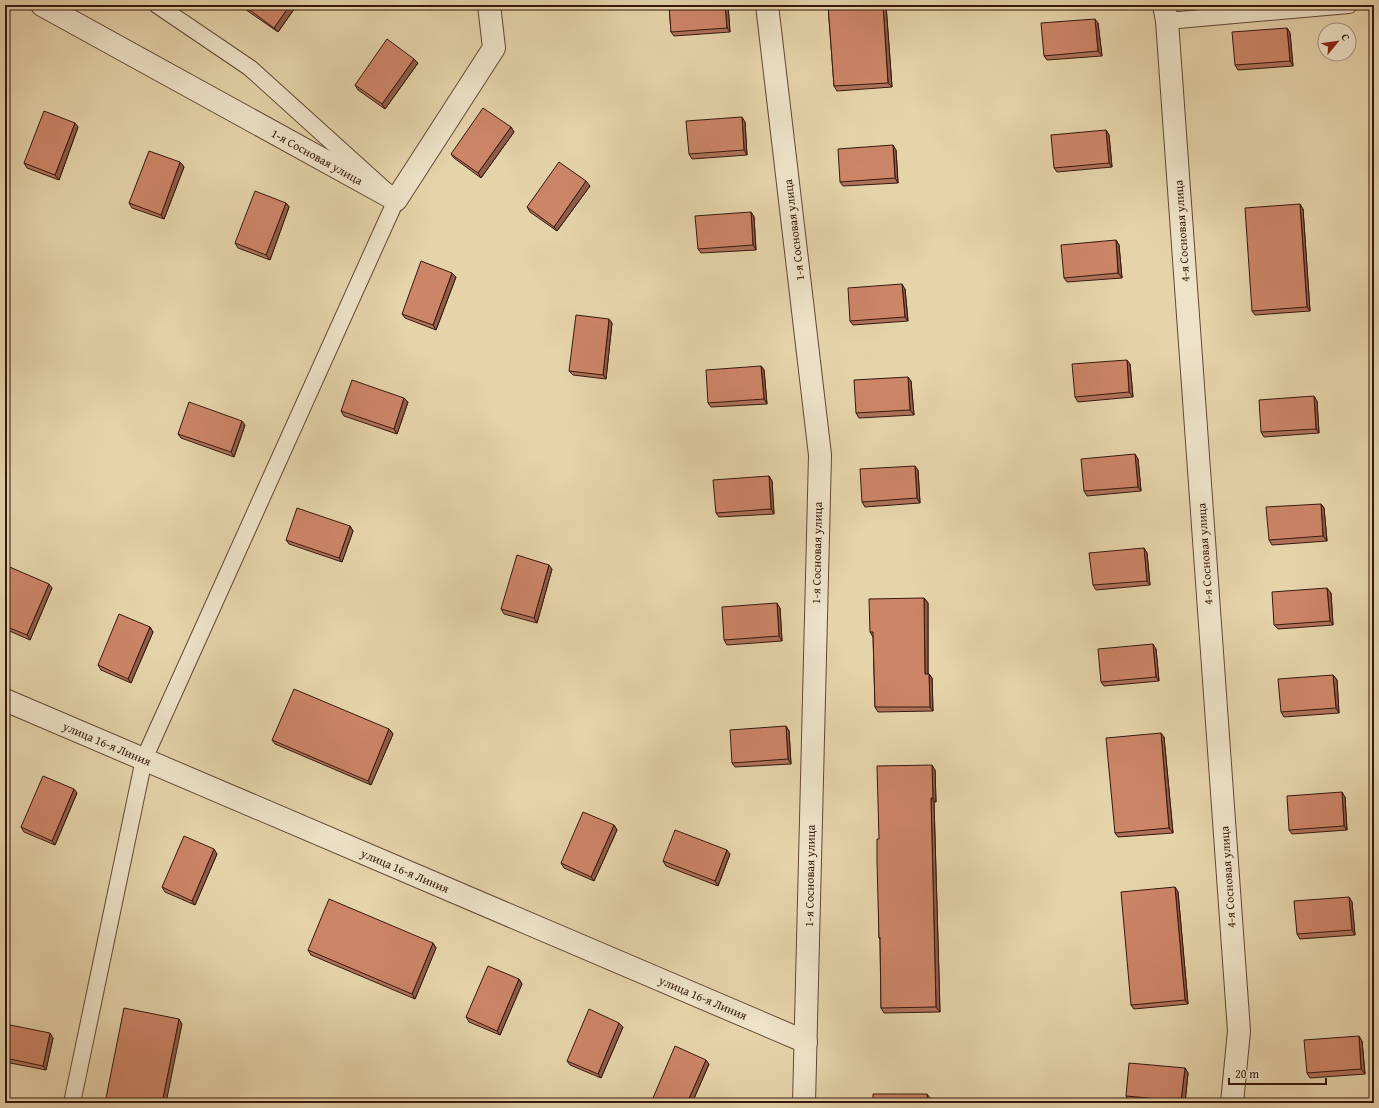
<svg xmlns="http://www.w3.org/2000/svg" width="1379" height="1108" font-family="'Gentium Book Plus',serif">
  <rect width="100%" height="100%" fill="#e5d3aa"/>
  <filter id="stains"><feTurbulence type="fractalNoise" baseFrequency=".005" numOctaves="4"/><feColorMatrix values="0 0 0 0 .2 0 0 0 0 .09 0 0 0 0 .02 0 0 0 .5 -.17"/></filter>
  <radialGradient id="worn" r=".72"><stop offset=".6" stop-color="#630" stop-opacity="0"/><stop offset="1" stop-color="#630" stop-opacity=".3"/></radialGradient>
  <g fill="none" stroke-linecap="round" stroke-linejoin="round">
    <defs>
      <g id="lane">
        <path d="M1167,21L1349,5"/>
        <path d="M72,1103L144,759L396,200L250,68L157,5"/>
      </g>
      <g id="street">
        <path d="M42,5L396,200L494,48L489,5"/>
        <path d="M767,5L820,455L804,1103"/>
        <path d="M1164,5L1167,21L1239,1031L1232,1103"/>
        <path d="M5,700L806,1042"/>
      </g>
    </defs>
    <!-- lane casing -->
    <use href="#lane" stroke="#624734" stroke-width="18"/>
    <!-- street casing -->
    <use href="#street" stroke="#624734" stroke-width="24"/>
    <!-- lane -->
    <use href="#lane" stroke="#eee2c8" stroke-width="16"/>
    <!-- street -->
    <use href="#street" stroke="#eee2c8" stroke-width="22"/>
  </g>
  <!-- wall -->
  <g fill="#af7259" stroke="#36180d">
    <path d="M239,5H297L278,32Z"/>
    <path d="M669,5H728L730,32L674,36L671,32Z"/>
    <path d="M828,5H886L892,87L837,91L834,86Z"/>
    <path d="M1098,23L1102,56L1047,60L1044,56Z"/>
    <path d="M1287,28L1290,33L1293,66L1238,70L1235,65Z"/>
    <path d="M414,59L418,63L385,109L358,90L355,85Z"/>
    <path d="M745,122L747,155L692,159L689,154Z"/>
    <path d="M78,127L59,180L27,168L24,163Z"/>
    <path d="M511,127L514,132L481,178L454,158L451,154Z"/>
    <path d="M1106,130L1109,135L1112,167L1057,172L1054,168Z"/>
    <path d="M896,150L898,183L843,186L840,182Z"/>
    <path d="M180,162L184,167L164,219L132,208L129,203Z"/>
    <path d="M590,186L557,231L530,212L527,207Z"/>
    <path d="M286,203L289,207L270,260L238,248L235,243Z"/>
    <path d="M1303,209L1310,311L1255,315L1252,311Z"/>
    <path d="M751,212L754,217L756,250L701,253L698,249Z"/>
    <path d="M1116,240L1119,245L1122,278L1067,282L1064,278Z"/>
    <path d="M456,277L436,330L405,318L402,314Z"/>
    <path d="M905,289L908,321L853,325L850,321Z"/>
    <path d="M612,323L606,379L573,375L569,371Z"/>
    <path d="M1130,364L1133,397L1078,402L1075,397Z"/>
    <path d="M761,366L764,370L767,404L711,407L708,403Z"/>
    <path d="M911,381L914,415L859,418L856,413Z"/>
    <path d="M1317,401L1319,433L1264,437L1261,432Z"/>
    <path d="M408,402L397,434L344,416L341,411Z"/>
    <path d="M245,425L234,457L181,438L178,434Z"/>
    <path d="M1138,459L1141,491L1087,496L1084,491Z"/>
    <path d="M918,470L920,503L865,507L862,502Z"/>
    <path d="M769,476L772,481L774,514L719,517L716,513Z"/>
    <path d="M1321,504L1324,508L1327,541L1272,545L1269,540Z"/>
    <path d="M350,526L353,531L342,562L289,544L286,540Z"/>
    <path d="M1144,548L1147,553L1150,585L1096,590L1093,585Z"/>
    <path d="M5,565L52,588L30,640L5,629Z"/>
    <path d="M552,569L537,623L504,614L501,609Z"/>
    <path d="M1331,593L1333,625L1278,629L1274,625Z"/>
    <path d="M924,598L928,603V674H929L932,678L933,711L878,712L875,707L873,637L870,632Z"/>
    <path d="M780,608L782,641L727,645L724,640Z"/>
    <path d="M150,627L153,632L131,683L101,670L98,665Z"/>
    <path d="M1156,649L1159,681L1104,686L1101,682Z"/>
    <path d="M1333,675L1337,680L1339,713L1284,717L1281,712Z"/>
    <path d="M786,726L789,731L791,764L735,767L732,763Z"/>
    <path d="M389,729L393,734L371,785L275,744L272,740Z"/>
    <path d="M1164,737L1173,833L1118,837L1115,833Z"/>
    <path d="M935,770L936,802H934L940,1012L884,1013L881,1008L880,939L879,938V839Z"/>
    <path d="M77,793L55,845L24,832L21,827Z"/>
    <path d="M1345,797L1347,830L1292,834L1289,830Z"/>
    <path d="M614,825L617,830L594,881L564,868L561,863Z"/>
    <path d="M217,854L195,905L165,892L162,887Z"/>
    <path d="M730,854L718,886L666,866L663,861Z"/>
    <path d="M1175,887L1178,892L1188,1004L1134,1009L1131,1005Z"/>
    <path d="M1349,897L1352,902L1355,935L1300,939L1297,934Z"/>
    <path d="M433,943L436,948L415,999L311,955L308,950Z"/>
    <path d="M519,979L522,984L500,1035L469,1022L466,1017Z"/>
    <path d="M619,1023L623,1027L601,1078L570,1065L567,1061Z"/>
    <path d="M5,1024L53,1038L46,1070L5,1062Z"/>
    <path d="M1362,1041L1365,1074L1310,1078L1307,1073Z"/>
    <path d="M709,1064L692,1103H658L656,1102L653,1098Z"/>
    <path d="M1185,1068L1188,1073L1185,1103H1154L1129,1101L1126,1096Z"/>
  </g>
  <!-- shaded-wall -->
  <g fill="#8f5d48" stroke="#36180d">
    <path d="M290,5H297L278,32L274,28Z"/>
    <path d="M725,5H728L730,32L727,28Z"/>
    <path d="M883,5H886L892,87L888,83Z"/>
    <path d="M1095,19L1098,23L1102,56L1098,51Z"/>
    <path d="M1287,28L1290,33L1293,66L1290,61Z"/>
    <path d="M414,59L418,63L385,109L382,104Z"/>
    <path d="M742,117L745,122L747,155L744,150Z"/>
    <path d="M75,123L78,127L59,180L55,175Z"/>
    <path d="M511,127L514,132L481,178L478,173Z"/>
    <path d="M1106,130L1109,135L1112,167L1109,163Z"/>
    <path d="M893,145L896,150L898,183L895,178Z"/>
    <path d="M180,162L184,167L164,219L161,215Z"/>
    <path d="M586,181L590,186L557,231L554,227Z"/>
    <path d="M286,203L289,207L270,260L266,255Z"/>
    <path d="M1300,204L1303,209L1310,311L1307,307Z"/>
    <path d="M751,212L754,217L756,250L753,245Z"/>
    <path d="M1116,240L1119,245L1122,278L1118,273Z"/>
    <path d="M452,273L456,277L436,330L433,325Z"/>
    <path d="M902,284L905,289L908,321L905,317Z"/>
    <path d="M609,319L612,323L606,379L603,375Z"/>
    <path d="M1127,360L1130,364L1133,397L1129,392Z"/>
    <path d="M761,366L764,370L767,404L764,399Z"/>
    <path d="M908,377L911,381L914,415L910,410Z"/>
    <path d="M1314,396L1317,401L1319,433L1316,429Z"/>
    <path d="M404,398L408,402L397,434L394,429Z"/>
    <path d="M242,421L245,425L234,457L231,452Z"/>
    <path d="M1135,454L1138,459L1141,491L1138,487Z"/>
    <path d="M915,466L918,470L920,503L917,498Z"/>
    <path d="M769,476L772,481L774,514L771,509Z"/>
    <path d="M1321,504L1324,508L1327,541L1323,536Z"/>
    <path d="M350,526L353,531L342,562L339,558Z"/>
    <path d="M1144,548L1147,553L1150,585L1147,581Z"/>
    <path d="M549,565L552,569L537,623L534,618Z"/>
    <path d="M49,584L52,588L30,640L27,635Z"/>
    <path d="M1327,588L1331,593L1333,625L1330,621Z"/>
    <path d="M924,598L928,603V678L925,674Z"/>
    <path d="M777,603L780,608L782,641L779,636Z"/>
    <path d="M150,627L153,632L131,683L128,679Z"/>
    <path d="M1153,644L1156,649L1159,681L1156,677Z"/>
    <path d="M929,674L932,678L933,711L930,707Z"/>
    <path d="M1333,675L1337,680L1339,713L1336,708Z"/>
    <path d="M786,726L789,731L791,764L788,759Z"/>
    <path d="M389,729L393,734L371,785L368,781Z"/>
    <path d="M1161,733L1164,737L1173,833L1169,828Z"/>
    <path d="M932,765L935,770L936,802L933,798Z"/>
    <path d="M74,789L77,793L55,845L52,841Z"/>
    <path d="M1342,792L1345,797L1347,830L1344,826Z"/>
    <path d="M931,798L934,802L940,1012L936,1007Z"/>
    <path d="M614,825L617,830L594,881L591,877Z"/>
    <path d="M214,849L217,854L195,905L192,901Z"/>
    <path d="M727,850L730,854L718,886L715,881Z"/>
    <path d="M1175,887L1178,892L1188,1004L1185,1000Z"/>
    <path d="M1349,897L1352,902L1355,935L1352,930Z"/>
    <path d="M433,943L436,948L415,999L412,994Z"/>
    <path d="M519,979L522,984L500,1035L497,1031Z"/>
    <path d="M179,1019L182,1024L166,1103H162Z"/>
    <path d="M619,1023L623,1027L601,1078L598,1074Z"/>
    <path d="M50,1033L53,1038L46,1070L43,1066Z"/>
    <path d="M1359,1036L1362,1041L1365,1074L1361,1069Z"/>
    <path d="M706,1060L709,1064L692,1103H687Z"/>
    <path d="M1185,1068L1188,1073L1185,1103H1183L1181,1101Z"/>
    <path d="M927,1094L930,1098L931,1103H928Z"/>
  </g>
  <!-- building -->
  <g fill="#cc8567" stroke="#36180d">
    <path d="M243,5H290L274,28Z"/>
    <path d="M669,5H725L727,28L671,32Z"/>
    <path d="M828,5H883L888,83L834,86Z"/>
    <path d="M1095,19L1098,51L1044,56L1041,23Z"/>
    <path d="M1287,28L1290,61L1235,65L1232,32Z"/>
    <path d="M387,39L414,59L382,104L355,85Z"/>
    <path d="M483,108L511,127L478,173L451,154Z"/>
    <path d="M44,111L75,123L55,175L24,163Z"/>
    <path d="M742,117L744,150L689,154L686,121Z"/>
    <path d="M1106,130L1109,163L1054,168L1051,135Z"/>
    <path d="M893,145L895,178L840,182L838,149Z"/>
    <path d="M149,151L180,162L161,215L129,203Z"/>
    <path d="M559,162L586,181L554,227L527,207Z"/>
    <path d="M255,191L286,203L266,255L235,243Z"/>
    <path d="M1300,204L1307,307L1252,311L1245,208Z"/>
    <path d="M751,212L753,245L698,249L695,216Z"/>
    <path d="M1116,240L1118,273L1064,278L1061,245Z"/>
    <path d="M421,261L452,273L433,325L402,314Z"/>
    <path d="M902,284L905,317L850,321L848,288Z"/>
    <path d="M576,315L609,319L603,375L569,371Z"/>
    <path d="M1127,360L1129,392L1075,397L1072,364Z"/>
    <path d="M761,366L764,399L708,403L706,370Z"/>
    <path d="M908,377L910,410L856,413L854,380Z"/>
    <path d="M352,380L404,398L394,429L341,411Z"/>
    <path d="M1314,396L1316,429L1261,432L1259,400Z"/>
    <path d="M189,402L242,421L231,452L178,434Z"/>
    <path d="M1135,454L1138,487L1084,491L1081,459Z"/>
    <path d="M915,466L917,498L862,502L860,469Z"/>
    <path d="M769,476L771,509L716,513L713,480Z"/>
    <path d="M1321,504L1323,536L1269,540L1266,507Z"/>
    <path d="M297,508L350,526L339,558L286,540Z"/>
    <path d="M1144,548L1147,581L1093,585L1089,553Z"/>
    <path d="M517,555L549,565L534,618L501,609Z"/>
    <path d="M5,565L49,584L27,635L5,626Z"/>
    <path d="M1327,588L1330,621L1274,625L1272,592Z"/>
    <path d="M924,598L925,674H929L930,707H875L873,632H870L869,599Z"/>
    <path d="M777,603L779,636L724,640L722,607Z"/>
    <path d="M119,614L150,627L128,679L98,665Z"/>
    <path d="M1153,644L1156,677L1101,682L1098,649Z"/>
    <path d="M1333,675L1336,708L1281,712L1278,679Z"/>
    <path d="M294,689L389,729L368,781L272,740Z"/>
    <path d="M786,726L788,759L732,763L730,730Z"/>
    <path d="M1161,733L1169,828L1115,833L1106,738Z"/>
    <path d="M932,765L933,798H931L936,1007L881,1008L880,937L879,938L877,861V839H879L877,766Z"/>
    <path d="M43,776L74,789L52,841L21,827Z"/>
    <path d="M1342,792L1344,826L1289,830L1287,796Z"/>
    <path d="M583,812L614,825L591,877L561,863Z"/>
    <path d="M675,830L727,850L715,881L663,861Z"/>
    <path d="M184,836L214,849L192,901L162,887Z"/>
    <path d="M1175,887L1185,1000L1131,1005L1121,892Z"/>
    <path d="M1349,897L1352,930L1297,934L1294,901Z"/>
    <path d="M329,899L433,943L412,994L308,950Z"/>
    <path d="M488,966L519,979L497,1031L466,1017Z"/>
    <path d="M124,1008L179,1019L162,1103H105Z"/>
    <path d="M589,1009L619,1023L598,1074L567,1061Z"/>
    <path d="M5,1024L50,1033L43,1066L5,1058Z"/>
    <path d="M1359,1036L1361,1069L1307,1073L1304,1040Z"/>
    <path d="M675,1046L706,1060L687,1103H665L653,1098Z"/>
    <path d="M1129,1063L1185,1068L1181,1101L1126,1096Z"/>
    <path d="M873,1094H927L928,1103H873Z"/>
  </g>
  <g text-anchor="middle" stroke-width="3" stroke-linejoin="round" paint-order="stroke">
    <!-- street labels -->
    <g font-size="12" fill="#36180d" stroke="#eee2c8">
      <text transform="translate(317 157) rotate(29)" y="4">1-я Сосновая улица</text>
      <text transform="translate(794 230) rotate(-97)" y="4">1-я Сосновая улица</text>
      <text transform="translate(1182 231) rotate(-94)" y="4">4-я Сосновая улица</text>
      <text transform="translate(817 553) rotate(-89)" y="4">1-я Сосновая улица</text>
      <text transform="translate(1205 554) rotate(-94)" y="4">4-я Сосновая улица</text>
      <text transform="translate(107 744) rotate(23)" y="4">улица 16-я Линия</text>
      <text transform="translate(405 871) rotate(23)" y="4">улица 16-я Линия</text>
      <text transform="translate(810 876) rotate(-89)" y="4">1-я Сосновая улица</text>
      <text transform="translate(1228 877) rotate(-94)" y="4">4-я Сосновая улица</text>
      <text transform="translate(703 998) rotate(23)" y="4">улица 16-я Линия</text>
    </g>
  </g>
  <!-- margin -->
  <rect width="1379" height="1108" fill="none" stroke="#e5d3aa" stroke-width="20"/>
  <rect x="6" y="6" width="1367" height="1096" fill="none" stroke="#36180d" stroke-width="2"/>
  <rect x="10" y="10" width="1359" height="1088" fill="none" stroke="#36180d"/>
  <!-- north arrow -->
  <g transform="translate(1337 42) rotate(61)"><circle r="19" fill="#eee2c8" stroke="#a4917d"/>
  <path d="M0-3L7 15L0 10L-7 15Z" fill="#8f2418"/>
  <text y="-6" font-size="11" font-weight="bold" text-anchor="middle" fill="#36180d">С</text>
  </g>
  <!-- scale -->
  <path d="M1229 1078v6h97v-6" fill="none" stroke="#36180d" stroke-width="2"/>
  <text x="1235" y="1078" font-size="12" fill="#36180d" stroke="#eee2c8" stroke-width="3" paint-order="stroke">20 m</text>
  <rect width="100%" height="100%" filter="url(#stains)"/>
  <rect width="100%" height="100%" fill="url(#worn)"/>
</svg>
